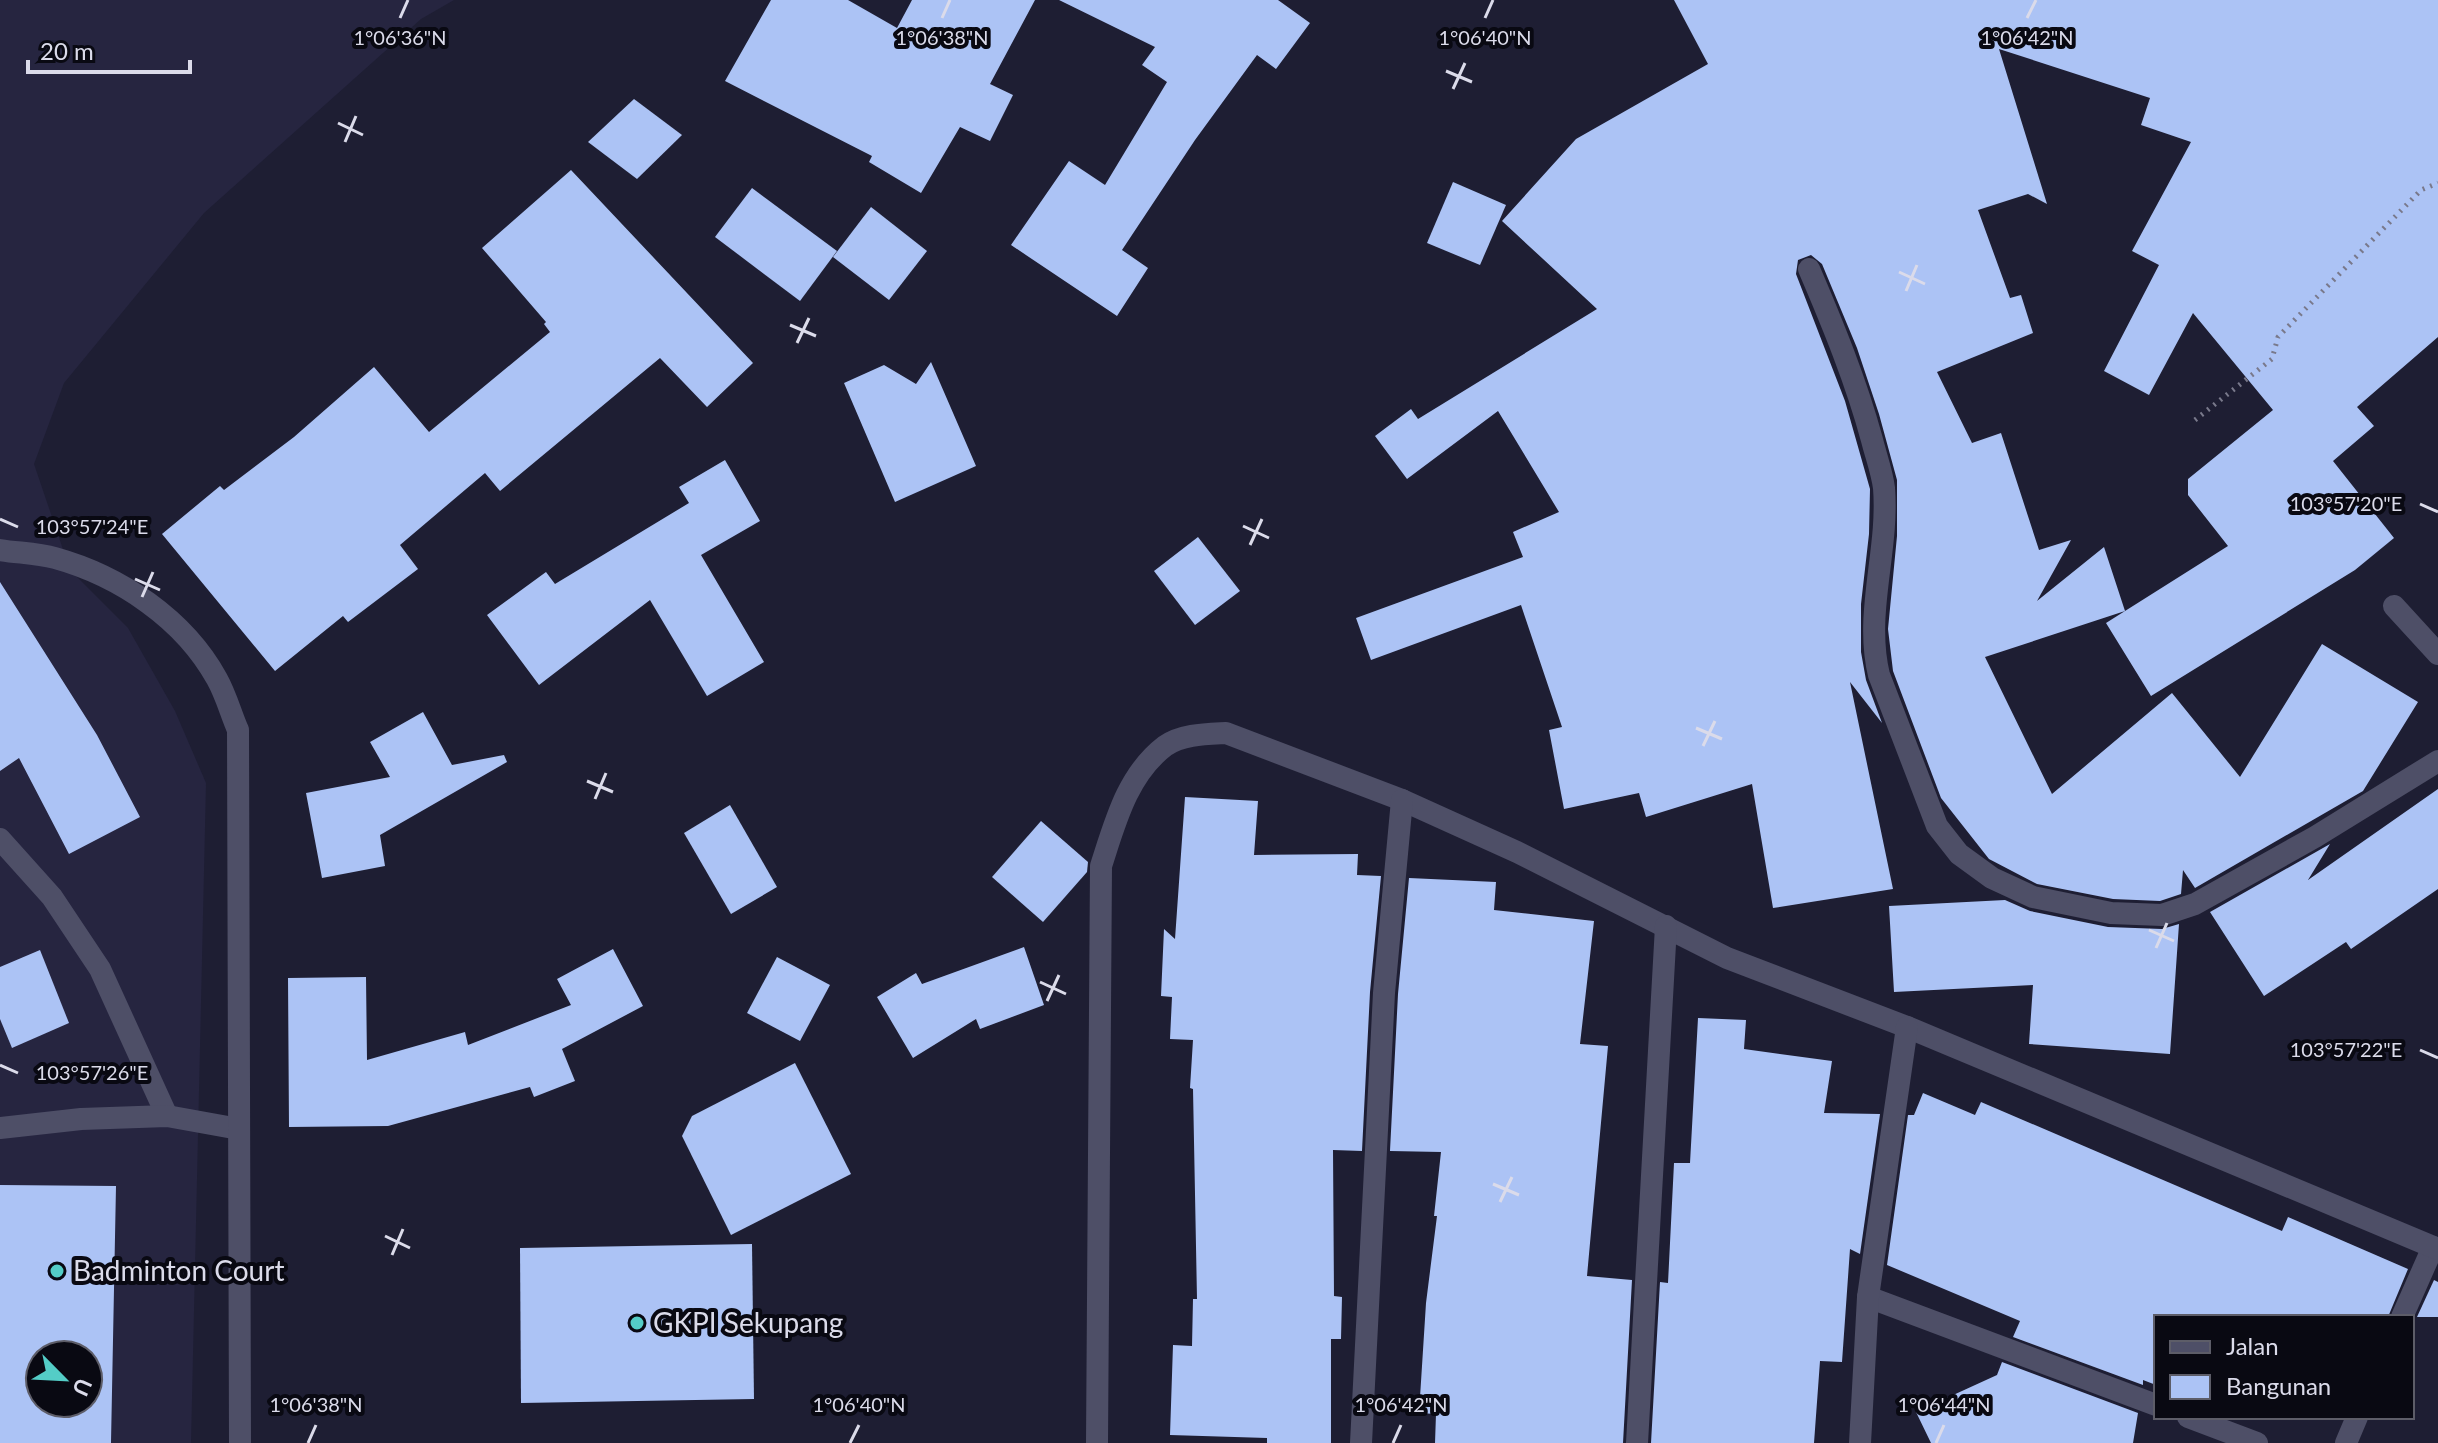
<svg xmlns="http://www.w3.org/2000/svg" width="2438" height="1443" font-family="Lato,sans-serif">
  <rect width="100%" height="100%" fill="#1e1e33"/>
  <!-- built -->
  <path fill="#262540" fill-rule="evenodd" d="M0,0H454L421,19L204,213L64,383L34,464L70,570L128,628L175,711L206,783L191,1443H0ZM40,1355H88V1403H40Z"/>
  <!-- building -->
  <g fill="#acc3f5" fill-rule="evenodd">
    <path d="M771,0H848L897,28L912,0H1035L990,84L1013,95L990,141L960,127L921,193L869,162L872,156L725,81Z"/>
    <path d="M1059,0H1278L1310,23L1276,69L1257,55L1195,140L1122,250L1148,268L1117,316L1011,245L1069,161L1105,185L1167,82L1142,65L1155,47Z"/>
    <path d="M1674,0H2438V337L2357,407L2374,426L2333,461L2394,538L2355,570L2151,696L2106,623L2228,546L2188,495V479L2273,410L2193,313L2149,395L2104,371L2159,265L2132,251L2191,142L2141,125L2150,98L1999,49L2047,204L2028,194L1978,210L2010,298L2021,295L2033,333L1937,372L1972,443L2001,433L2039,550L2071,540L2037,601L2104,547L2125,611L1985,657L2052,794L2172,693L2240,777L2322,644L2418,702L2363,791L2195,888L2183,870L2181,894L2160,901L2113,899L2037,884L1989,859L1941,798L1893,671L1888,629L1897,536V480L1879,414L1857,348L1822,264L1811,255L1798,260L1796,274L1845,401L1870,489L1869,534L1861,604V652L1866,680L1882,723L1850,682L1893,889L1773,908L1752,784L1646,817L1639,793L1564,809L1549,730L1562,727L1521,605L1371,660L1356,618L1523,557L1513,532L1559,512L1498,411L1407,479L1375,436L1411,409L1418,419L1597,309L1502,221L1576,139L1708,64Z"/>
    <path d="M634,99L682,135L637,179L588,142Z"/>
    <path d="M571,170L753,363L707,407L660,358L500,491L485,473L400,545L418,569L348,622L343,616L275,671L162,534L220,486L224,490L294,437L374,367L429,432L550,332L544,324L546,322L482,248Z"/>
    <path d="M1453,182L1506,205L1480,265L1427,243Z"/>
    <path d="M752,188L837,251L800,301L715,237Z"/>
    <path d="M871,207L927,251L889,300L833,257Z"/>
    <path d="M931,362L976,466L895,502L844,383L884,365L916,384Z"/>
    <path d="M725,460L760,521L701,555L764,662L707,696L650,600L539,685L487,615L546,572L555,584L689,503L679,487Z"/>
    <path d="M1198,537L1240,591L1195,625L1154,571Z"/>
    <path d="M0,582L97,735L140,817L69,854L19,758L0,771Z"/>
    <path d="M423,712L452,765L504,755L507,762L380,835L385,866L322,878L306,793L390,777L370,742Z"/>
    <path d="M2438,789V889L2351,949L2346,942L2264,996L2210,912L2330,844L2308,880Z"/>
    <path d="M1185,797L1258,801L1254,855L1358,854L1357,875L1381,876L1370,992L1362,1151L1333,1150L1334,1296L1342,1297L1341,1339H1331V1443H1267V1438L1170,1435L1173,1345L1192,1346L1193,1299H1197L1193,1089L1190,1088L1193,1040L1170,1039L1172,997L1161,996L1164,929L1175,939Z"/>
    <path d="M730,805L777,887L731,914L684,833Z"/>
    <path d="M1041,821L1088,862L1087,872L1043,922L992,877Z"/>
    <path d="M1409,878L1496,882L1494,910L1594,921L1580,1044L1608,1046L1587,1276L1632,1280L1623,1443H1435L1436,1414L1419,1413L1426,1303L1437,1216H1434L1441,1152L1390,1151L1398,994Z"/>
    <path d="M2005,900L2030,911L2108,927L2162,929L2179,924L2170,1054L2029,1044L2033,985L1894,992L1889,906Z"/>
    <path d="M1024,947L1044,1005L980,1029L976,1019L913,1058L877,997L916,973L922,984Z"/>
    <path d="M613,949L643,1006L562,1049L575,1081L534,1097L530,1087L388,1126L289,1127L288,978L366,977L367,1060L465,1032L468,1045L571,1005L557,979Z"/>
    <path d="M40,950L69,1023L12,1048L0,1019V967Z"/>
    <path d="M777,957L830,985L800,1041L747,1013Z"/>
    <path d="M1698,1018L1746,1020L1744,1049L1832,1061L1824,1113L1880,1114L1860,1254L1850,1249L1842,1362L1820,1361L1814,1443H1651L1660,1282L1668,1283L1674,1163H1690Z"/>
    <path d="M795,1063L851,1174L731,1235L682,1136L692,1116Z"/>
    <path d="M1923,1093L1975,1115L1981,1102L2282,1231L2288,1217L2408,1269L2388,1317H2156V1385L2143,1380V1385L2013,1337L2020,1321L1887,1265L1908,1115H1914Z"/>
    <path d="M0,1185L116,1186L111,1443H0ZM40,1355H88V1403H40Z"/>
    <path d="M752,1244L754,1399L521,1403L520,1248Z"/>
    <path d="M2434,1280L2438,1282V1317H2417Z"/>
    <path d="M2002,1362L2138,1413L2133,1443H1931L1916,1412L1997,1375Z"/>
  </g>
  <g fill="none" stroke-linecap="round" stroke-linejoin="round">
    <!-- path -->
    <path stroke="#79798b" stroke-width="5" stroke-dasharray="2 6" stroke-linecap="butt" d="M2195,420L2272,359L2278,337L2421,190L2438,183"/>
    <!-- service -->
    <g stroke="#4e4f67" stroke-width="22">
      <path d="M2394,606L2438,654"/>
      <path d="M0,839L52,897L100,969L167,1116"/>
      <path d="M0,1128L81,1119L167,1116L239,1129"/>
    </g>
    <!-- minor -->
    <g stroke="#4e4f67" stroke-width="22">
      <path d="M1809,269C1833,325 1856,381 1872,440C1876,456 1882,472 1884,488C1889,551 1864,613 1879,675L1937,826L1959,854L1992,878L2033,897L2111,913L2162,915L2195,904L2315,837L2438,761"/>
      <path d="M1868,1297L2156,1405"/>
      <path d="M2402,1317L2433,1247"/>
      <path d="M2188,1417L2257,1443"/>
      <path d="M1097,1443L1101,866C1115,823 1127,775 1165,746C1182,734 1207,734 1226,733L1402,800L1517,852L1727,958L1907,1027L2438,1249"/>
      <path d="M1361,1443L1384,993L1402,800"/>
      <path d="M1637,1443L1666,926"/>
      <path d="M1860,1443L1868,1297L1907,1027"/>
      <path d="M2346,1443L2357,1417"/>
    </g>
    <!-- tertiary -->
    <path stroke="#4e4f67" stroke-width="22" d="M0,550C18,553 37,553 55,558C120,576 184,619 217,679C226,695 231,714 238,730L240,1443"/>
  </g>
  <!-- ticks -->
  <path fill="none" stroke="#dbdbea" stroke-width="3" d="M400,18L408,0M942,18L950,0M1485,18L1493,0M2027,18L2036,0M1446,71L1472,82M1453,89L1465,63M338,123L363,135M345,142L356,116M1899,272L1925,284M1906,291L1917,265M790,325L816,336M797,343L809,318M2420,504L2438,512M0,519L18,527M1243,526L1269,538M1250,545L1262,519M135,579L160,590M142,597L153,572M1696,728L1722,739M1703,746L1715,721M587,781L613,792M595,799L606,773M2149,930L2174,941M2156,948L2167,923M1040,982L1066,994M1047,1001L1059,975M2420,1050L2438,1058M0,1065L18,1073M1493,1184L1519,1195M1500,1202L1512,1177M385,1236L410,1248M392,1255L403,1229M308,1443L316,1425M850,1443L859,1425M1393,1443L1401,1425M1936,1443L1944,1425"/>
  <!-- markers -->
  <g fill="#54cdc7" stroke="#090912" stroke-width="3">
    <circle cx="57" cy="1271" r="8"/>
    <circle cx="637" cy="1323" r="8"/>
  </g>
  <g text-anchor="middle" stroke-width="8" stroke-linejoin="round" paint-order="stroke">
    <!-- poi labels -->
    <g font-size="28" fill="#dbdbea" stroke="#090912" text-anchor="start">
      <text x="73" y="1281">Badminton Court</text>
      <text x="653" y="1333">GKPI Sekupang</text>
    </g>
  </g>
  <g font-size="20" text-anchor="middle" fill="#dbdbea" stroke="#090912" stroke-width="8" stroke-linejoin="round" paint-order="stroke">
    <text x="400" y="45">1°06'36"N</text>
    <text x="942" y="45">1°06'38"N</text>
    <text x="1485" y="45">1°06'40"N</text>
    <text x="2027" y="45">1°06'42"N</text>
    <text x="2346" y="511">103°57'20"E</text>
    <text x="92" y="534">103°57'24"E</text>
    <text x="2346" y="1057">103°57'22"E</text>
    <text x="92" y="1080">103°57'26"E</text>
    <text x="316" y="1412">1°06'38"N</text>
    <text x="859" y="1412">1°06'40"N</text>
    <text x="1401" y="1412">1°06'42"N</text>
    <text x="1944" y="1412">1°06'44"N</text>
  </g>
  <!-- legend -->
  <rect x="2154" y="1315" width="260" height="104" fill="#090912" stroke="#5d5d68" stroke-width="2"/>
  <rect x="2170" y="1341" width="40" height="12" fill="#4e4f67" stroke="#5d5d68" stroke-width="2"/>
  <text x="2226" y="1355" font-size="24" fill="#dbdbea">Jalan</text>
  <rect x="2170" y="1375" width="40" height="24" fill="#acc3f5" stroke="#5d5d68" stroke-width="2"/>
  <text x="2226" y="1395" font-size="24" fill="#dbdbea">Bangunan</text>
  <!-- north arrow -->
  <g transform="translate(64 1379) rotate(114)"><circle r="38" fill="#090912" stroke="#5d5d68" stroke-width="2"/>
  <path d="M0-6L14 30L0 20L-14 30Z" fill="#54cdc7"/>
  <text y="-12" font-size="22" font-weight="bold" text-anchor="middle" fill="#dbdbea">U</text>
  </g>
  <!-- scale -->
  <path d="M28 60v12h162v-12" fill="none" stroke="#dbdbea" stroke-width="4"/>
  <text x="40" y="60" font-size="24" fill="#dbdbea" stroke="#090912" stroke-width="6" paint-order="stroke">20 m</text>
</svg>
